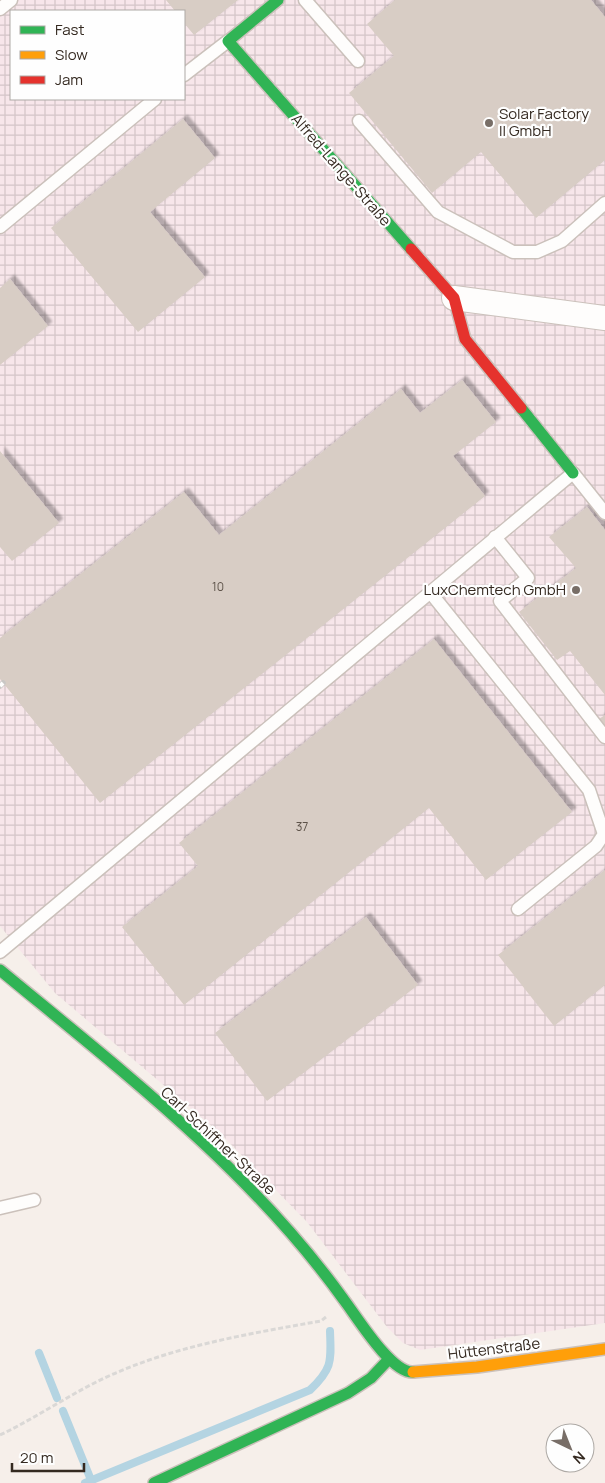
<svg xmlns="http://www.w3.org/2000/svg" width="605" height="1483" font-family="Manrope,sans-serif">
  <defs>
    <pattern id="industrial-grid" width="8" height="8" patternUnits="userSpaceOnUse" patternTransform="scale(1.25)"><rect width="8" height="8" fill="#f7e6ea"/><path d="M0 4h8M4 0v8" fill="none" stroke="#d4c5c8"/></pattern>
    <filter id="shadow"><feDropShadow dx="4.5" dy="-4.5" stdDeviation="1" flood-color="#0004"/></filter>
  </defs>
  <rect width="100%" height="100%" fill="#f6efea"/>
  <!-- industrial -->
  <path fill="url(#industrial-grid)" fill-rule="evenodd" d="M0,0H605V1323L420,1350L403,1343L387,1327L307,1222L220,1133L55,993L0,926ZM11,11H184V99H11Z"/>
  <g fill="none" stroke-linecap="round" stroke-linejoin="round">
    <!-- stream -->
    <g stroke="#b4d4e2" stroke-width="8">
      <path d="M39,1353L57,1398"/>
      <path d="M63,1411L91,1480"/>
      <path d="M85,1483L310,1390C333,1368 331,1361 330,1331"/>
    </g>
  </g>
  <!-- building -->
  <g fill="#d8cdc5" filter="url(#shadow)">
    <path d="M166,0H238L194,35L184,23V11H175Z"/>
    <path d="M395,0H591L605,17V160L536,218L481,152L432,193L349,93L394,56L367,24Z"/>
    <path d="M183,119L215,158L150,212L205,277L138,332L51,228Z"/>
    <path d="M10,279L48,326L0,365V288Z"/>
    <path d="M462,380L496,422L453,456L485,496L100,803L0,679V638L184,492L219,535L401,389L420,413Z"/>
    <path d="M0,451L59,523L12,561L0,547Z"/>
    <path d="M587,507L605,530V695L570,651L557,660L519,612L576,568L549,537Z"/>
    <path d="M434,639L572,812L486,880L429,808L184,1005L122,927L198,866L179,843Z"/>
    <path d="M605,715V726L599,719Z"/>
    <path d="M605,870V985L554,1026L498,955Z"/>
    <path d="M366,917L418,985L267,1101L215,1033Z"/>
  </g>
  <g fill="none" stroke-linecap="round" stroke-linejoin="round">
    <defs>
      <g id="lane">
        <path d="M305,0L358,61"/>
        <path d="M0,9L11,0"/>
        <path d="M184,75L228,41"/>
        <path d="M359,121L438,212L513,252H537L562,241L605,203"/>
        <path d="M0,227L155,99"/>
        <path d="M495,537L528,578L500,601L605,737"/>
        <path d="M430,592L589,790L604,834L596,846L518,909"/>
        <path d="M0,952L573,473L605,513"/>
        <path d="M0,1208L34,1200"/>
      </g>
      <path id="street" d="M454,298L605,318"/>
      <g id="fast">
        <path d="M278,0L228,41L411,249"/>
        <path d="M521,408L573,473"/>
        <path d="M0,970C122,1071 251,1170 344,1300C357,1317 391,1373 413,1372"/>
        <path d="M154,1483L348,1393L371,1378L389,1359"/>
      </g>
      <path id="slow" d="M413,1372L477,1367L605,1349"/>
      <path id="jam" d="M411,249L454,298L465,339L521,408"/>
    </defs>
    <!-- lane casing -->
    <use href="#lane" stroke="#cbc1bb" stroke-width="15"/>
    <!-- street casing -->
    <use href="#street" stroke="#cbc1bb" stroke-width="26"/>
    <!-- fast casing -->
    <use href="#fast" stroke="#cbc1bb" stroke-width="14"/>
    <!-- slow casing -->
    <use href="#slow" stroke="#cbc1bb" stroke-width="14"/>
    <!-- jam casing -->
    <use href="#jam" stroke="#cbc1bb" stroke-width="14"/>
    <!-- path -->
    <path stroke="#dad8d6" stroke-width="3" stroke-dasharray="5 2.5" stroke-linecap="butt" d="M0,1435C40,1416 77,1389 118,1372C181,1345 253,1333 321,1321L326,1317"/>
    <!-- lane -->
    <use href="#lane" stroke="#fefdfc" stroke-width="12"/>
    <!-- street -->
    <use href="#street" stroke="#fefdfc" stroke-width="24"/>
    <!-- fast -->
    <use href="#fast" stroke="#30b455" stroke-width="11"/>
    <!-- slow -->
    <use href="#slow" stroke="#ff9f0a" stroke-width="11"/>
    <!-- jam -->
    <use href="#jam" stroke="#e5322d" stroke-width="11"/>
    <defs>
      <path id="rail" d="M0,686L3,683"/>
    </defs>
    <!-- rail casing -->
    <use href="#rail" stroke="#c9c7c5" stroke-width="5.5"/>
    <!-- rail -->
    <use href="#rail" stroke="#fefefe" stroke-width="4" stroke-dasharray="11" stroke-linecap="butt"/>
  </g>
  <!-- markers -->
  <g fill="#786e67" stroke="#fefefe" stroke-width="2">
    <circle cx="489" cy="123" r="5"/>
    <circle cx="576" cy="590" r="5"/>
  </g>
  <g text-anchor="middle" stroke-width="4.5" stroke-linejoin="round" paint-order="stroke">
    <!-- number labels -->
    <g font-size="12" fill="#5d5249">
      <text x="218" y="591">10</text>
      <text x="302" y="831">37</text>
    </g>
    <!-- poi labels -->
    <g font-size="15" fill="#342920" stroke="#fefefe" text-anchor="start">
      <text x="499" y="119">Solar Factory<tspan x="499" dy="17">II GmbH</tspan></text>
      <text x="566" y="595" text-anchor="end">LuxChemtech GmbH</text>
    </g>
    <!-- street labels -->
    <g font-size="15" fill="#342920" stroke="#fefefe">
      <text transform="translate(341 170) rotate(49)" y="5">Alfred-Lange-Straße</text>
      <text transform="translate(218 1141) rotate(43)" y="5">Carl-Schiffner-Straße</text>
      <text transform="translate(494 1349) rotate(-7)" y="5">Hüttenstraße</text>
    </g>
  </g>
  <!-- legend -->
  <rect x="10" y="10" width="175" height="90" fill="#fefefe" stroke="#ada9a5"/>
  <rect x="20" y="26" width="25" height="8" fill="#30b455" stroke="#ada9a5"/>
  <text x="55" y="35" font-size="15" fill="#342920">Fast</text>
  <rect x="20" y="51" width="25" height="8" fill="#ff9f0a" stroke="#ada9a5"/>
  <text x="55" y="60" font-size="15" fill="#342920">Slow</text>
  <rect x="20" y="76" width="25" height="8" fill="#e5322d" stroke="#ada9a5"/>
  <text x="55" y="85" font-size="15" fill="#342920">Jam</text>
  <!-- north arrow -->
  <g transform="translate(570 1448) rotate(137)"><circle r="24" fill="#fefefe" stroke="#ada9a5"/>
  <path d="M0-4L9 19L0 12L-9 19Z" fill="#786e67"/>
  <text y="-8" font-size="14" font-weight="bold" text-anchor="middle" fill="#342920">N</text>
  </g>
  <!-- scale -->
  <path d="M12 1463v8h72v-8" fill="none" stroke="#342920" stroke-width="2.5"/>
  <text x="20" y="1463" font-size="15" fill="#342920" stroke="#fefefe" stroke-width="4" paint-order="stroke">20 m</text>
</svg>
